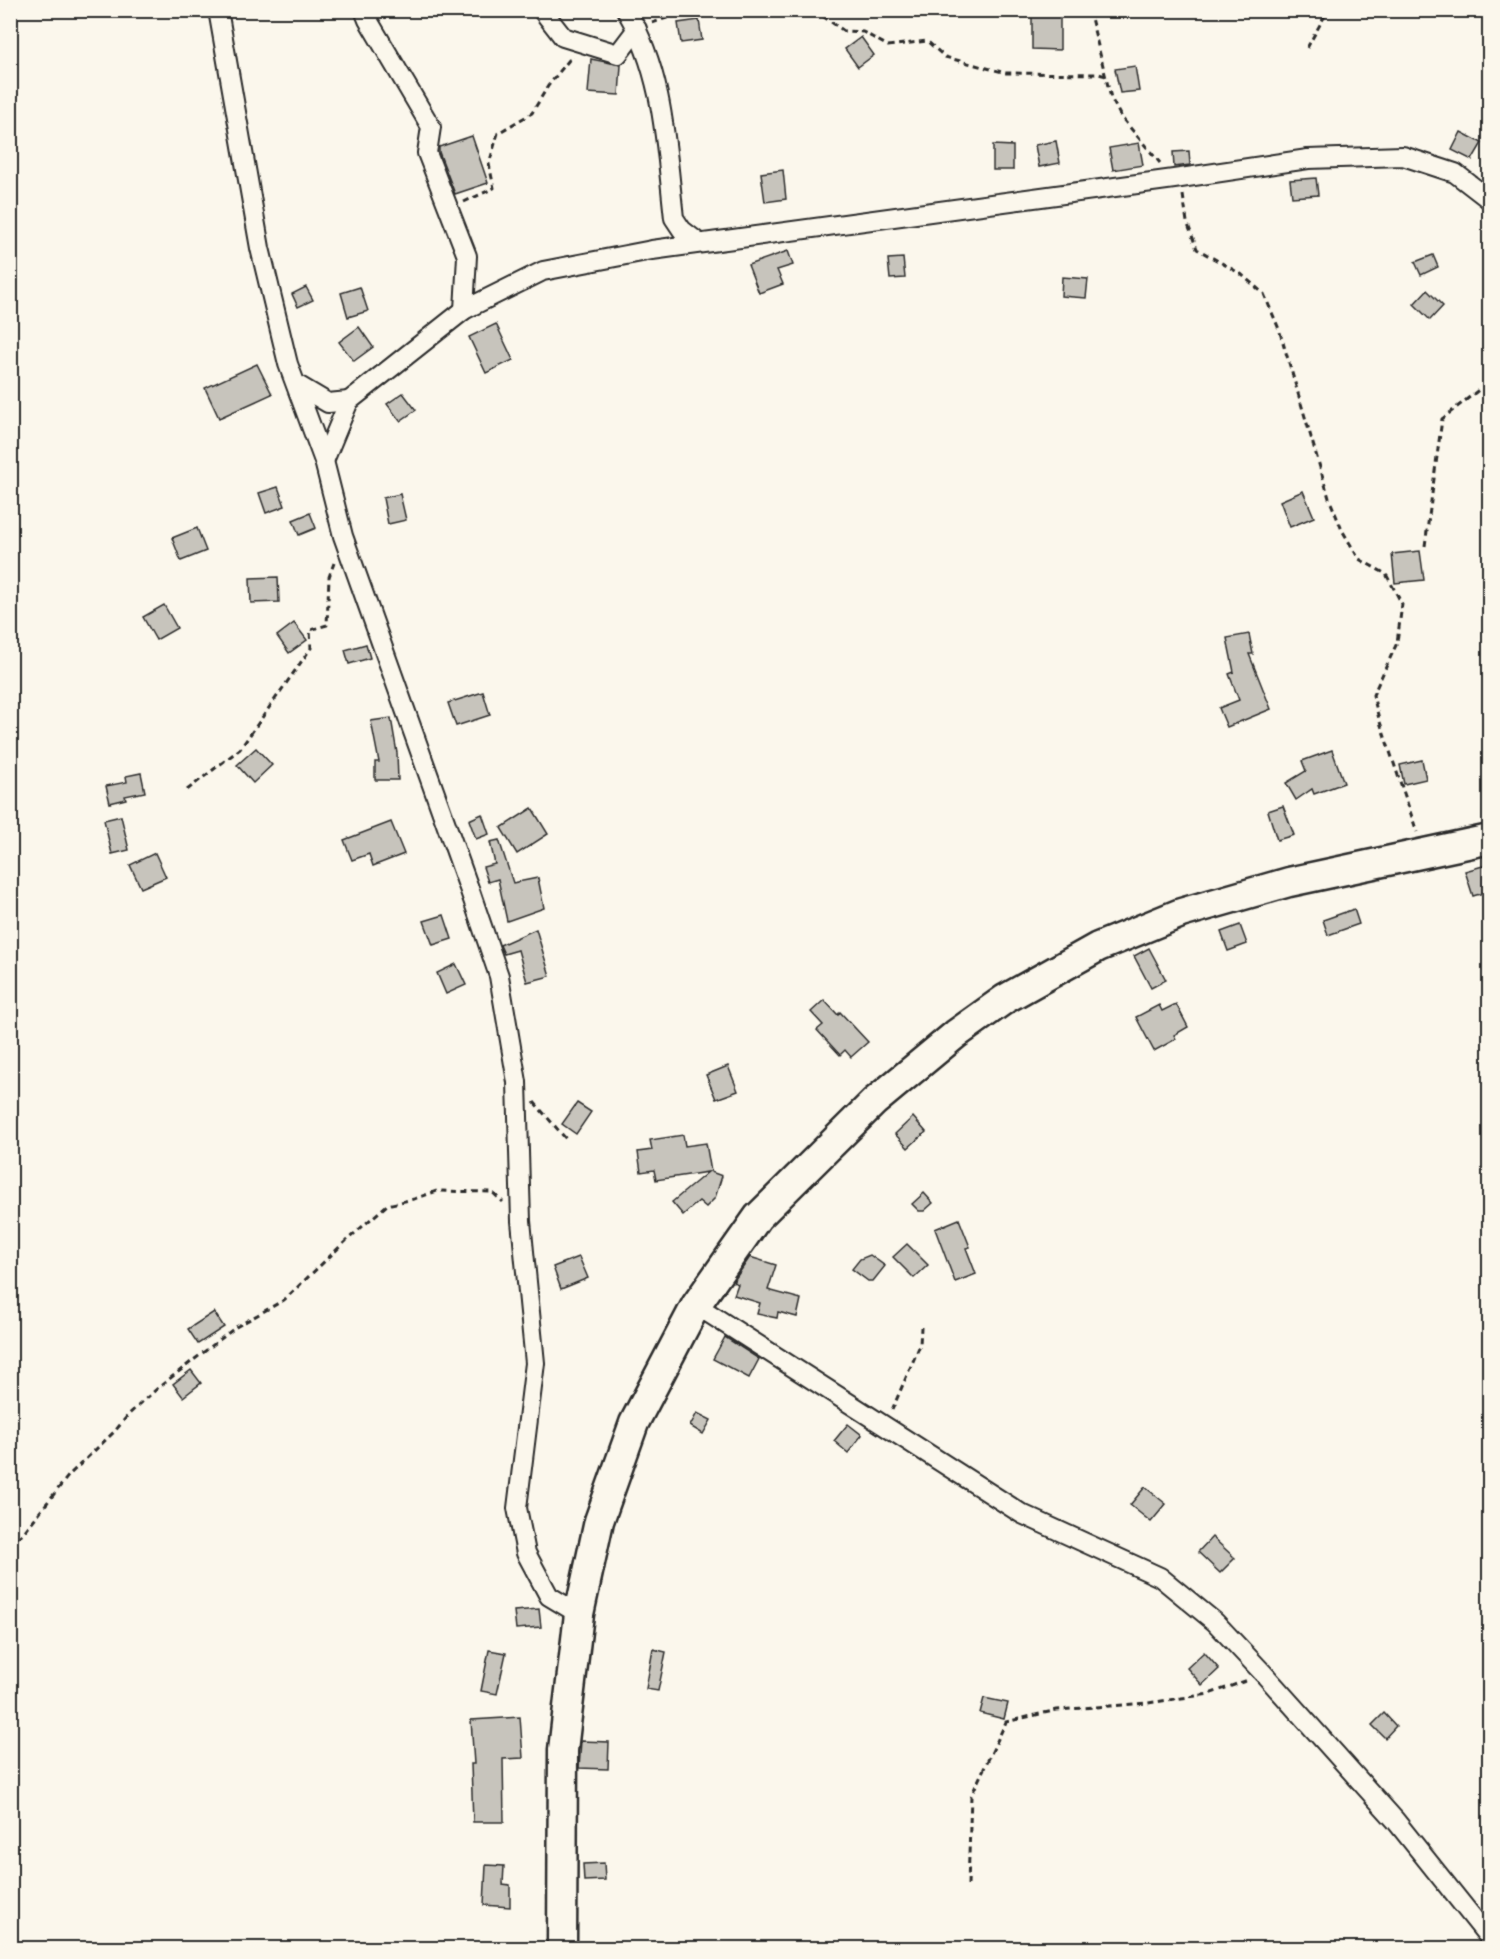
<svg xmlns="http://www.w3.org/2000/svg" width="1500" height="1959" font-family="'Indie Flower',sans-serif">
  <rect width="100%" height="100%" fill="#fbf7ec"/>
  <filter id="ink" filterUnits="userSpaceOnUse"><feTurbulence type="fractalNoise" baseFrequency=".0167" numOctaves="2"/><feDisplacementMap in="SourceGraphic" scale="12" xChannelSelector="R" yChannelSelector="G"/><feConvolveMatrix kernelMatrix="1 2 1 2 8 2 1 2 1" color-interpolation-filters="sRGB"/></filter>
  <g filter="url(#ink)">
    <!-- building -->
    <g fill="#c7c4bc" stroke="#2b2b2b" stroke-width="1.5">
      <path d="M1032,10H1060V50L1032,49Z"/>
      <path d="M699,20L702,40L681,43L678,23Z"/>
      <path d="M861,37L874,55L858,67L845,49Z"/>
      <path d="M591,59L621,65L619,95L588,93Z"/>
      <path d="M1135,66L1139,91L1120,93L1115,69Z"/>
      <path d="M1461,132L1482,143L1472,160L1452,150Z"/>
      <path d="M472,136L488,183L455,194L439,152V147Z"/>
      <path d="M1056,141L1060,163L1039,167L1035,145Z"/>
      <path d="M1139,143L1143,165L1113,170L1109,148Z"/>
      <path d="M993,145L1013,146V170H993Z"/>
      <path d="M1189,151L1190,165L1174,167L1173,152Z"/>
      <path d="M783,170L786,199L765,202L761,173Z"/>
      <path d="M1316,178L1318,195L1292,197L1290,180Z"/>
      <path d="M788,251L793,265L777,270L783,284L759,293L748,265Z"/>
      <path d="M1433,255L1438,267L1421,275L1415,262Z"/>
      <path d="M903,258L905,278L890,279L888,259Z"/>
      <path d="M1062,277L1088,279L1086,298L1061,296Z"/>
      <path d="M306,287L313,300L298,307L292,294Z"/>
      <path d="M360,287L368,311L348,317L341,293Z"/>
      <path d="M1427,290L1443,306L1430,320L1414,304Z"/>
      <path d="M496,324L513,360L486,373L469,337Z"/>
      <path d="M359,327L373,347L354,361L339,342Z"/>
      <path d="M257,364L272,394L219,418L205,388Z"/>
      <path d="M403,393L416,410L400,421L387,404Z"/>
      <path d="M278,487L285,506L266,513L259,493Z"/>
      <path d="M1303,491L1314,517L1290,527L1280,501Z"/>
      <path d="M400,494L406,520L388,524L383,498Z"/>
      <path d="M310,513L316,528L299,535L293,520Z"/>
      <path d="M197,528L206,551L181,561L172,538Z"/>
      <path d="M1420,551L1424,580L1395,583L1392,554Z"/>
      <path d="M278,577L279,602L251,603L250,578Z"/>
      <path d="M164,605L177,628L156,640L143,617Z"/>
      <path d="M294,623L307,640L289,653L277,636Z"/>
      <path d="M1249,634L1253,654H1249L1271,709L1227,727L1219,708L1239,700L1229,674L1234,672L1227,638Z"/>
      <path d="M366,644L370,658L349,664L345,650Z"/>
      <path d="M483,692L490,715L456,726L448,703Z"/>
      <path d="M391,718L397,753L398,780H375V762H379L371,721Z"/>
      <path d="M256,748L272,765L253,783L237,765Z"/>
      <path d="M1332,750L1344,783L1314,794L1312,789L1296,800L1286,783L1306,771L1302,761Z"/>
      <path d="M1422,760L1426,779L1404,784L1400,765Z"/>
      <path d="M141,773L145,792L125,796L126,799L110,803L106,786L127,782L126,776Z"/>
      <path d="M1283,806L1294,835L1277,840L1268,811Z"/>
      <path d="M532,808L548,834L517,854L501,828Z"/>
      <path d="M482,814L489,834L476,839L469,820Z"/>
      <path d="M121,816L129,850L112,854L104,820Z"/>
      <path d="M391,822L404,854L373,866L369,854L352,860L344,840Z"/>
      <path d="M499,840L513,883L538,878L544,908L507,921L498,879L488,882L483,867L495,864L490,842Z"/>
      <path d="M155,853L166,877L141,888L130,865Z"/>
      <path d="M1490,864V891L1473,896L1465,871Z"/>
      <path d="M1354,909L1359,924L1328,935L1323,920Z"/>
      <path d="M444,915L452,939L433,945L424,921Z"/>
      <path d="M1240,925L1247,944L1228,951L1221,932Z"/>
      <path d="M536,929L550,976L527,982L518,950L504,954L500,945Z"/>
      <path d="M1149,948L1166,980L1151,988L1134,956Z"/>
      <path d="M456,964L466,985L446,994L437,973Z"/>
      <path d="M824,1000L838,1015L840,1012L868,1042L851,1057L845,1050L840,1055L817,1030L823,1025L811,1012Z"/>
      <path d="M1176,1004L1188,1027L1174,1035L1176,1039L1154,1051L1136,1017L1159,1005L1162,1011Z"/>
      <path d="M728,1066L738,1091L716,1099L706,1075Z"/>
      <path d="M577,1103L591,1112L576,1134L562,1124Z"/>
      <path d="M913,1117L926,1132L908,1148L895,1134Z"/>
      <path d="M683,1135L685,1146L706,1143L711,1172L722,1176L715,1198L706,1207L699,1201L683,1215L672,1202L708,1172L656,1180L654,1170L641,1172L638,1152L652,1150L650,1140Z"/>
      <path d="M924,1193L933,1203L924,1211H919L912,1204Z"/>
      <path d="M959,1219L970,1247L966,1248L976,1274L955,1282L935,1229Z"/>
      <path d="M907,1244L928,1265L914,1278L893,1257Z"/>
      <path d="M870,1255L885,1266L873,1281H868L852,1269L860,1259Z"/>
      <path d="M579,1257L588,1278L561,1289L553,1267Z"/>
      <path d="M750,1257L776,1265L768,1290L801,1299L797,1317L778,1312L777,1318L757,1314L760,1303L734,1295L738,1284L733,1282Z"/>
      <path d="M214,1312L224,1327L198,1344L188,1329Z"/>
      <path d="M725,1337L759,1359L749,1378L713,1359Z"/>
      <path d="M191,1370L201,1383L183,1397L173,1384Z"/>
      <path d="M697,1413L711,1420L703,1434L690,1426Z"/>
      <path d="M848,1424L862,1435L848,1453L834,1441Z"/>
      <path d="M1145,1487L1166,1504L1151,1522L1130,1505Z"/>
      <path d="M1212,1537L1235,1558L1220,1573L1198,1552Z"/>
      <path d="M539,1609L541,1627L516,1629L514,1611Z"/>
      <path d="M653,1649L666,1652L658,1691L646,1689Z"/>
      <path d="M489,1650L506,1653L497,1694L481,1691Z"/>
      <path d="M1204,1652L1219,1669L1202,1685L1187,1668Z"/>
      <path d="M984,1698L1008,1703L1004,1719L980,1713Z"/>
      <path d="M1384,1713L1396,1726L1385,1738L1372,1725Z"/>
      <path d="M520,1717L523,1758L503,1759L504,1822H473L471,1764H474L471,1720Z"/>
      <path d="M581,1741L609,1742L608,1769L579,1768Z"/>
      <path d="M604,1863L605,1880L584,1881L583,1864Z"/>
      <path d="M486,1865L504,1866L503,1884L510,1885V1907L484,1905Z"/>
    </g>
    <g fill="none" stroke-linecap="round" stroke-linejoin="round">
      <defs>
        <g id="minor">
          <path d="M218,10L260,248L288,364L324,461L343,536L470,891L499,976L517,1082L521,1221L535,1363L517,1508L526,1553L549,1596L579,1614"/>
          <path d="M364,10L368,20L431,127L427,153L467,256L464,310"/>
          <path d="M542,10L563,37L618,54L637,29"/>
          <path d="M626,10C664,73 666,147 674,218L682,230L699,243"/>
          <path d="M296,384L328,403L349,401"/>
          <path d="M324,461L349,401L464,310L543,271L652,250L1174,179L1308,159L1403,156L1455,173L1490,200"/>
          <path d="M696,1305L1022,1514L1160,1577L1215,1622L1264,1674L1395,1820L1490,1939"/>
        </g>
        <path id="primary" d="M562,1948L563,1750L579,1614L599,1521L634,1423L696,1305L758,1217L874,1102L956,1034L1005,999L1098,947L1181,913L1289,882L1490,839"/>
      </defs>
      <!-- minor casing -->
      <use href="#minor" stroke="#2b2b2b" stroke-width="22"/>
      <!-- primary casing -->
      <use href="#primary" stroke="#2b2b2b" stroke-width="33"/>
      <!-- path -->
      <g stroke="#2b2b2b" stroke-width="3" stroke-dasharray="6 4.5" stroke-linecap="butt">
        <path d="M814,10L844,31L863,32L888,46L927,41L945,57L1006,73L1099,74L1106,76"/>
        <path d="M1089,10L1111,98L1121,117L1160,163"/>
        <path d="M652,23L670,17L751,10"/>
        <path d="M1307,48L1328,10"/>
        <path d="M1183,195L1187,222L1197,249L1241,274L1264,294L1279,329L1329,498L1342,530L1359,559L1386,574L1402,604L1397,643L1373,695L1379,719L1417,832"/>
        <path d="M464,202L494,188L489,164L498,133L532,113L548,86L569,60L574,58"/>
        <path d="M1425,546L1442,419L1490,381"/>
        <path d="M187,790L240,749L311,648L310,630L327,625L329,577L334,563"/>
        <path d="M534,1102L566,1139"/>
        <path d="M892,1410L920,1345L921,1327"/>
        <path d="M10,1545L24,1532L69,1475L115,1431L129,1414L159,1387L236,1327L284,1300L347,1240L387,1205L414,1199L437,1191L492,1192L503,1202"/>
        <path d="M968,1885L971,1796L1006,1722L1057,1710L1148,1703L1209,1694L1248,1680"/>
      </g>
      <!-- minor -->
      <use href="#minor" stroke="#fbf7ec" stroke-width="18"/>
      <!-- primary -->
      <use href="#primary" stroke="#fbf7ec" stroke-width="28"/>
    </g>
  </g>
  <!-- margin -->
  <rect width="1500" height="1959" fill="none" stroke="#fbf7ec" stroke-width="36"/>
  <rect x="18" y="18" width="1464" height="1923" fill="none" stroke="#2b2b2b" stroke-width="2" filter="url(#ink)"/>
</svg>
